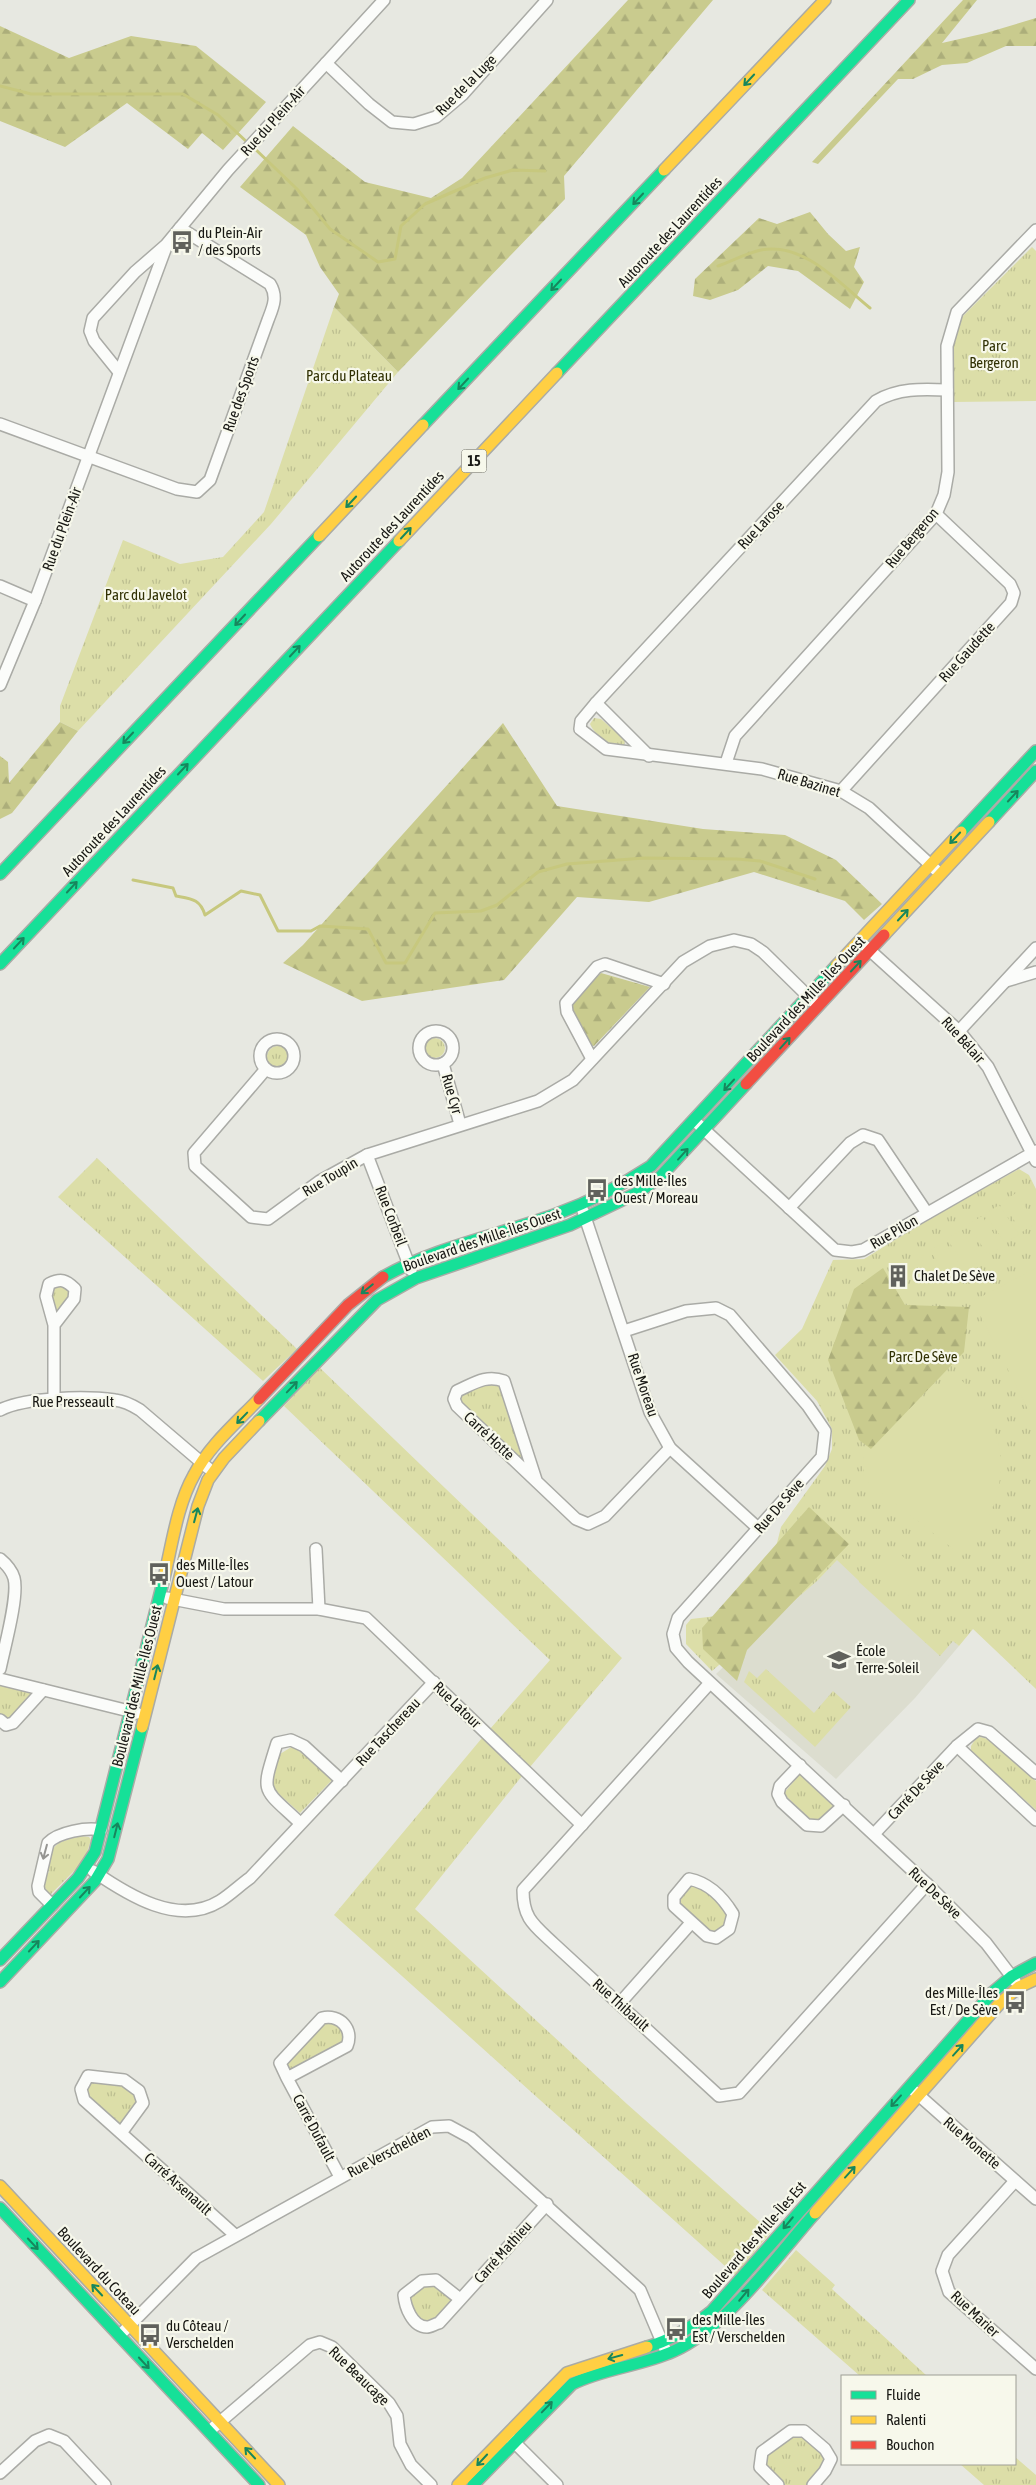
<svg xmlns="http://www.w3.org/2000/svg" width="1036" height="2485" font-family="'Asap Condensed',sans-serif">
  <defs>
    <pattern id="grass-tufts" width="24" height="20" patternUnits="userSpaceOnUse" patternTransform="scale(1.25)"><rect width="24" height="20" fill="#dcdea8"/><path d="M3 7l-1-3M5 7V3M7 7l1-3M15 17l-1-3M17 17v-4M19 17l1-3" fill="none" stroke="#bcbe90"/></pattern>
    <pattern id="forest-firs" width="22" height="20" patternUnits="userSpaceOnUse" patternTransform="scale(1.25)"><rect width="22" height="20" fill="#c9cb8e"/><path d="M5 1l3.5 6h-7zM16 11l3.5 6h-7z" fill="#acae7a"/></pattern>
  </defs>
  <rect width="100%" height="100%" fill="#e7e8e1"/>
  <!-- built -->
  <path fill="#dcddcf" d="M852,1545L959,1646L915,1698L836,1779L716,1674Z"/>
  <!-- grass -->
  <g fill="url(#grass-tufts)">
    <path d="M1032,247L1036,251V401L953,402L950,351L956,323Z"/>
    <path d="M334,307L398,372L271,524L78,731L60,722V706L123,540L180,564L223,557L264,512Z"/>
    <path d="M594,718L601,719L625,740L624,747C612,747 595,736 590,724Z"/>
    <circle cx="435" cy="1048" r="10"/>
    <circle cx="278" cy="1057" r="11"/>
    <path d="M97,1158L297,1349L263,1381L58,1197Z"/>
    <path d="M1019,1169L1029,1175L1036,1189V1689L973,1629L959,1646L953,1641L940,1656L859,1582V1581L837,1560L817,1581L712,1671L686,1644V1625L691,1619L717,1616L774,1555L781,1527L825,1466L832,1449V1429L817,1401L775,1355L802,1329L833,1260L864,1259L930,1218Z"/>
    <path d="M59,1280L74,1289L54,1323L49,1286Z"/>
    <path d="M320,1368L622,1658L530,1767L490,1729L550,1660L284,1406Z"/>
    <path d="M504,1381L536,1480L457,1406V1391Z"/>
    <path d="M766,1669L814,1713L833,1691L851,1707L815,1747L744,1682L749,1671L757,1678Z"/>
    <path d="M0,1682L39,1691L13,1722L0,1717Z"/>
    <path d="M980,1737L988,1739L1036,1781V1810L971,1752V1746L976,1738Z"/>
    <path d="M482,1738L522,1776L415,1909L627,2104L771,2232L735,2275L334,1915Z"/>
    <path d="M293,1746L333,1779L300,1813L271,1787L280,1754Z"/>
    <path d="M800,1774L834,1806L821,1819L811,1820L786,1796L784,1793Z"/>
    <path d="M81,1836L89,1837L91,1840L84,1861L50,1895L43,1885L46,1873L50,1872L47,1871C54,1842 52,1844 81,1836Z"/>
    <path d="M689,1879L704,1882L733,1914L729,1929L707,1936L674,1897Z"/>
    <path d="M323,2020L340,2025L346,2040L292,2071L287,2067L286,2062Z"/>
    <path d="M89,2079L122,2083L135,2093L137,2103L121,2128L86,2098Z"/>
    <path d="M796,2250L835,2285L832,2289L927,2376H860L762,2290Z"/>
    <path d="M431,2285L440,2288L454,2299L437,2319L426,2324C416,2319 410,2310 409,2299L421,2288Z"/>
    <path d="M804,2431L831,2459L813,2485H778L760,2467L762,2452Z"/>
    <path d="M1015,2457L1036,2475V2485H984L960,2464H1015Z"/>
  </g>
  <!-- forest -->
  <g fill="url(#forest-firs)">
    <path d="M628,0H713L564,176L565,199L398,372L334,307L339,294L320,267L306,235L240,187L293,126L365,182L431,198L462,178Z"/>
    <path d="M963,0H977L942,43L986,33L1036,18V46H1006L967,63L942,65L913,79H898L818,164L812,162Z"/>
    <path d="M0,26L69,58L131,36L196,46L266,102L223,150L202,133L188,149L127,103L65,147L0,121Z"/>
    <path d="M810,212L828,234L846,251L860,247L854,267L864,282L850,309L798,271L768,266L738,290L710,300L693,296L695,279L759,218L777,224Z"/>
    <path d="M60,722L78,731L12,813L0,819V756L8,762L9,783Z"/>
    <path d="M503,723L557,806L703,829L785,835L836,860L882,904L864,920L845,901L754,872L649,902L577,897L504,980L362,1001L283,963L303,945Z"/>
    <path d="M601,973L650,987L594,1046L587,1044L571,1012L572,1002Z"/>
    <path d="M883,1268L905,1305L969,1307L964,1352L871,1449L859,1440L828,1360L854,1289Z"/>
    <path d="M809,1507L849,1544L747,1650L737,1681L703,1649L702,1628Z"/>
  </g>
  <!-- pitch -->
  <g fill="#dcdea8">
    <path d="M1016,1193L1036,1223L1022,1232L1002,1202Z"/>
    <path d="M999,1205L1019,1234L1005,1243L985,1214Z"/>
    <path d="M982,1216L1002,1246L988,1255L968,1225Z"/>
    <path d="M961,1230L981,1260L967,1269L947,1239Z"/>
    <path d="M944,1242L964,1271L950,1280L930,1251Z"/>
    <path d="M927,1253L947,1282L934,1292L914,1262Z"/>
    <path d="M1036,1268V1425L973,1301Z"/>
    <path d="M953,1372C1014,1427 1016,1494 962,1556L864,1479L863,1457Z"/>
    <path d="M892,1546L925,1578L908,1596L874,1565Z"/>
  </g>
  <g fill="none" stroke-linecap="round" stroke-linejoin="round">
    <!-- stream -->
    <g stroke="#c7c87e" stroke-width="3">
      <path d="M0,86L31,94H183L218,115L248,143"/>
      <path d="M253,147L297,189L330,229L378,262L395,259L401,226L425,204L485,178L513,170L545,171"/>
      <path d="M718,266C732,261 747,253 761,250C804,242 839,283 870,308"/>
      <path d="M133,880L173,888L176,896C192,899 200,899 205,915L241,891L260,895L278,931H311L320,926L368,929L386,963H405L435,913L481,911L497,905L538,872L567,864L644,858L737,859L760,861L815,879"/>
    </g>
    <defs>
      <g id="street">
        <path d="M326,63L369,104L392,122L414,124L436,117L462,95L547,0"/>
        <path d="M119,372L94,341L90,331L93,318L135,272L166,245L228,170L384,0"/>
        <path d="M0,424L177,489L197,492L210,480L268,320C273,307 278,297 270,284L180,228"/>
        <path d="M0,586L35,601"/>
        <path d="M0,685L35,601L166,247"/>
        <path d="M596,703L649,756"/>
        <path d="M726,763L735,736L936,514L944,495L948,472L947,346L957,312L1036,230"/>
        <path d="M841,791L1011,603L1014,593L1010,584L936,514"/>
        <path d="M936,870L869,808L841,791L762,769L606,749L580,729L581,721L596,703L876,401C899,388 921,389 947,390"/>
        <path d="M865,946L959,1031L988,1067L1036,1161"/>
        <path d="M1006,981L1036,972"/>
        <circle cx="436" cy="1048" r="17"/>
        <path d="M959,1031L1036,948"/>
        <circle cx="277" cy="1056" r="17"/>
        <path d="M592,1059L567,1012L566,1003L597,967L605,964L664,984"/>
        <path d="M443,1064L460,1124"/>
        <path d="M266,1069L194,1153L195,1166L251,1217L268,1219L320,1181L367,1155L538,1101L573,1080L683,962L710,946L734,940L751,944L763,952L814,1002"/>
        <path d="M698,1124L835,1250L852,1252L863,1250L1036,1151"/>
        <path d="M367,1155L411,1270"/>
        <path d="M789,1208L850,1143L863,1135L878,1140L927,1213"/>
        <path d="M583,1211L650,1412L670,1448L759,1529"/>
        <path d="M54,1325L74,1299L75,1289C66,1280 61,1278 49,1284L46,1296L54,1325V1399"/>
        <path d="M624,1331L686,1311L716,1308L730,1315L808,1406L825,1431L822,1457L678,1618L673,1634L676,1648L688,1662L927,1884L986,1943L1015,1981"/>
        <path d="M0,1410C26,1397 86,1396 115,1400C124,1401 132,1405 140,1410L208,1468"/>
        <path d="M536,1480L504,1381C486,1374 473,1384 457,1391L454,1399L457,1406L576,1519L588,1524L605,1516L670,1448"/>
        <path d="M316,1549L319,1609"/>
        <path d="M0,1559C6,1564 12,1571 14,1578C19,1596 4,1649 0,1669"/>
        <path d="M167,1598L224,1609H319L366,1618L582,1825"/>
        <path d="M0,1679L137,1713"/>
        <path d="M709,1684L523,1890C523,1919 534,1925 554,1944L719,2096L739,2093L927,1884"/>
        <path d="M0,1720L6,1725L13,1723L43,1690"/>
        <path d="M957,1746L1036,1820"/>
        <path d="M800,1765L780,1786L778,1794L782,1802L807,1825L821,1826L844,1805"/>
        <path d="M300,1823C261,1786 261,1795 277,1743L291,1740L304,1746L342,1781"/>
        <path d="M874,1834L957,1746L978,1729L989,1732L1036,1773"/>
        <path d="M93,1871C128,1895 178,1927 220,1901C231,1894 240,1885 250,1878L434,1682"/>
        <path d="M689,1879C709,1883 722,1896 733,1914L729,1929L716,1938L707,1936L674,1906V1897Z"/>
        <path d="M52,1905L39,1892L38,1886L48,1843C58,1832 87,1827 101,1830"/>
        <path d="M620,2003L691,1923"/>
        <path d="M287,2078L347,2046C354,2029 340,2014 322,2018L280,2063L287,2078L340,2177"/>
        <path d="M914,2091L1036,2199"/>
        <path d="M121,2133L143,2103L139,2091L124,2080L88,2076L81,2089L84,2100L235,2235"/>
        <path d="M1015,2181L948,2255L942,2271L949,2292L1036,2369"/>
        <path d="M460,2299L436,2280L422,2281L404,2295C405,2306 412,2327 427,2327C430,2327 435,2324 439,2323L547,2204"/>
        <path d="M124,2331L196,2258L432,2127L449,2126L471,2138L640,2290L665,2349"/>
        <path d="M214,2427L310,2345L320,2342L332,2347L389,2403L397,2416L400,2444L411,2465L431,2485"/>
        <path d="M509,2437L557,2485"/>
        <path d="M0,2473L35,2441L49,2435L64,2441L105,2485"/>
        <path d="M778,2485L760,2467L762,2452L791,2431H804L825,2449L831,2459L825,2471L813,2485"/>
      </g>
      <g id="fast">
        <path d="M557,373L909,0"/>
        <path d="M423,425L664,170"/>
        <path d="M989,822L1036,771"/>
        <path d="M961,832L1036,751"/>
        <path d="M0,874L319,536"/>
        <path d="M0,964L399,541"/>
        <path d="M383,1277C438,1246 501,1235 559,1213C592,1201 622,1185 651,1166L836,966"/>
        <path d="M259,1421L377,1300L416,1278L570,1225L639,1192L660,1177L746,1084"/>
        <path d="M0,1960L78,1878L95,1852L164,1578"/>
        <path d="M0,1982L95,1881L108,1859L142,1727"/>
        <path d="M0,2208L259,2485"/>
        <path d="M647,2347C672,2340 692,2327 712,2311L993,1992L1012,1976L1036,1963"/>
        <path d="M473,2485L572,2384C604,2368 641,2366 674,2351C727,2327 776,2257 815,2213"/>
      </g>
      <g id="slow">
        <path d="M664,170L825,0"/>
        <path d="M319,536L423,425"/>
        <path d="M399,541L557,373"/>
        <path d="M884,935L989,822"/>
        <path d="M836,966L961,832"/>
        <path d="M164,1578C172,1545 177,1505 194,1475C209,1446 236,1423 259,1399"/>
        <path d="M142,1727L198,1506L208,1480L224,1458L259,1421"/>
        <path d="M0,2186L279,2485"/>
        <path d="M815,2213L1000,2003L1019,1987L1036,1979"/>
        <path d="M458,2485L567,2373L647,2347"/>
      </g>
      <g id="jam">
        <path d="M746,1084L884,935"/>
        <path d="M259,1399L348,1305L383,1277"/>
      </g>
    </defs>
    <!-- street casing -->
    <use href="#street" stroke="#aaaba6" stroke-width="14"/>
    <!-- fast casing -->
    <use href="#fast" stroke="#aaaba6" stroke-width="14"/>
    <!-- slow casing -->
    <use href="#slow" stroke="#aaaba6" stroke-width="14"/>
    <!-- jam casing -->
    <use href="#jam" stroke="#aaaba6" stroke-width="14"/>
    <!-- street -->
    <use href="#street" stroke="#fbfcfa" stroke-width="11"/>
    <!-- fast -->
    <use href="#fast" stroke="#16e098" stroke-width="11"/>
    <!-- slow -->
    <use href="#slow" stroke="#ffcf43" stroke-width="11"/>
    <!-- jam -->
    <use href="#jam" stroke="#f24e42" stroke-width="11"/>
  </g>
  <!-- one-way arrows -->
  <defs><path id="oneway-shaft" d="M-6 0H5M1.5-3L5.5 0L1.5 3" fill="none" stroke-width="1.6" stroke-linecap="round" stroke-linejoin="round" transform="scale(1.25)"/></defs>
  <g stroke="#17865d">
    <use href="#oneway-shaft" transform="translate(749 80) rotate(133)"/>
    <use href="#oneway-shaft" transform="translate(638 199) rotate(133)"/>
    <use href="#oneway-shaft" transform="translate(556 285) rotate(133)"/>
    <use href="#oneway-shaft" transform="translate(463 384) rotate(133)"/>
    <use href="#oneway-shaft" transform="translate(351 502) rotate(133)"/>
    <use href="#oneway-shaft" transform="translate(406 533) rotate(-47)"/>
    <use href="#oneway-shaft" transform="translate(240 620) rotate(133)"/>
    <use href="#oneway-shaft" transform="translate(295 651) rotate(-47)"/>
    <use href="#oneway-shaft" transform="translate(128 738) rotate(133)"/>
    <use href="#oneway-shaft" transform="translate(183 769) rotate(-47)"/>
    <use href="#oneway-shaft" transform="translate(1013 796) rotate(-47)"/>
    <use href="#oneway-shaft" transform="translate(955 838) rotate(133)"/>
    <use href="#oneway-shaft" transform="translate(72 887) rotate(-47)"/>
    <use href="#oneway-shaft" transform="translate(903 915) rotate(-47)"/>
    <use href="#oneway-shaft" transform="translate(19 943) rotate(-47)"/>
    <use href="#oneway-shaft" transform="translate(856 966) rotate(-47)"/>
    <use href="#oneway-shaft" transform="translate(785 1043) rotate(-48)"/>
    <use href="#oneway-shaft" transform="translate(729 1085) rotate(133)"/>
    <use href="#oneway-shaft" transform="translate(683 1154) rotate(-48)"/>
    <use href="#oneway-shaft" transform="translate(367 1289) rotate(141)"/>
    <use href="#oneway-shaft" transform="translate(292 1387) rotate(-46)"/>
    <use href="#oneway-shaft" transform="translate(242 1418) rotate(134)"/>
    <use href="#oneway-shaft" transform="translate(196 1515) rotate(-75)"/>
    <use href="#oneway-shaft" transform="translate(156 1672) rotate(-76)"/>
    <use href="#oneway-shaft" transform="translate(116 1830) rotate(-76)"/>
    <use href="#oneway-shaft" transform="translate(85 1892) rotate(-47)"/>
    <use href="#oneway-shaft" transform="translate(34 1946) rotate(-47)"/>
    <use href="#oneway-shaft" transform="translate(958 2050) rotate(-48)"/>
    <use href="#oneway-shaft" transform="translate(896 2101) rotate(132)"/>
    <use href="#oneway-shaft" transform="translate(850 2172) rotate(-48)"/>
    <use href="#oneway-shaft" transform="translate(788 2223) rotate(130)"/>
    <use href="#oneway-shaft" transform="translate(33 2244) rotate(47)"/>
    <use href="#oneway-shaft" transform="translate(97 2290) rotate(-133)"/>
    <use href="#oneway-shaft" transform="translate(744 2295) rotate(-50)"/>
    <use href="#oneway-shaft" transform="translate(615 2357) rotate(165)"/>
    <use href="#oneway-shaft" transform="translate(144 2363) rotate(47)"/>
    <use href="#oneway-shaft" transform="translate(547 2407) rotate(-46)"/>
    <use href="#oneway-shaft" transform="translate(250 2453) rotate(-133)"/>
    <use href="#oneway-shaft" transform="translate(482 2460) rotate(133)"/>
  </g>
  <use stroke="#959592" href="#oneway-shaft" transform="translate(45 1852) rotate(105)"/>
  <!-- icons -->
  <defs>
    <symbol id="bus-bare" viewBox="-9 -9 18 18"><path d="M-5-6H5V4H4V6H2V4H-2V6H-4V4H-5ZM-3.5-4V0h7V-4ZM-3.5 1.2v1.5H-2V1.2ZM2 1.2v1.5H3.5V1.2Z" fill="#60615c" stroke="#f7f8eb" stroke-width="2.5" paint-order="stroke"/></symbol>
    <symbol id="building-bare" viewBox="-9 -9 18 18"><path d="M-4-6H4V6H1V3H-1V6H-4ZM-2.5-4.3h1.7v1.8h-1.7ZM.8-4.3h1.7v1.8H.8ZM-2.5-1h1.7V.8h-1.7ZM.8-1h1.7V.8H.8Z" fill="#60615c" stroke="#f7f8eb" stroke-width="2.5" paint-order="stroke"/></symbol>
    <symbol id="school-bare" viewBox="-9 -9 18 18"><path d="M0-5L7-2L0 1L-7-2ZM-4 1L0 2.5L4 1V4Q0 6-4 4Z" fill="#60615c" stroke="#f7f8eb" stroke-width="2.5" paint-order="stroke"/></symbol>
  </defs>
  <g fill-rule="evenodd">
    <use href="#bus-bare" x="166" y="226" width="32" height="32"/>
    <use href="#bus-bare" x="581" y="1174" width="32" height="32"/>
    <use href="#building-bare" x="882" y="1260" width="32" height="32"/>
    <use href="#bus-bare" x="143" y="1558" width="32" height="32"/>
    <use href="#school-bare" x="823" y="1644" width="32" height="32"/>
    <use href="#bus-bare" x="999" y="1986" width="32" height="32"/>
    <use href="#bus-bare" x="660" y="2313" width="32" height="32"/>
    <use href="#bus-bare" x="134" y="2319" width="32" height="32"/>
  </g>
  <g text-anchor="middle" stroke-width="4.5" stroke-linejoin="round" paint-order="stroke">
    <!-- shield labels -->
    <rect fill="#f7f8eb" stroke="#5b5b54" stroke-width="1" x="461.5" y="449.5" width="25" height="23" rx="4"/>
    <g font-size="14" font-weight="bold" fill="#181814">
      <text x="474" y="466">15</text>
    </g>
    <!-- street labels -->
    <g font-size="15" fill="#181814" stroke="#f7f8eb">
      <text transform="translate(466 85) rotate(-45)" y="5">Rue de la Luge</text>
      <text transform="translate(273 121) rotate(-48)" y="5">Rue du Plein-Air</text>
      <text transform="translate(670 232) rotate(-47)" y="5">Autoroute des Laurentides</text>
      <text transform="translate(241 394) rotate(-70)" y="5">Rue des Sports</text>
      <text transform="translate(761 525) rotate(-47)" y="5">Rue Larose</text>
      <text transform="translate(392 526) rotate(-47)" y="5">Autoroute des Laurentides</text>
      <text transform="translate(62 529) rotate(-70)" y="5">Rue du Plein-Air</text>
      <text transform="translate(912 538) rotate(-50)" y="5">Rue Bergeron</text>
      <text transform="translate(967 652) rotate(-48)" y="5">Rue Gaudette</text>
      <text transform="translate(809 783) rotate(17)" y="5">Rue Bazinet</text>
      <text transform="translate(114 821) rotate(-47)" y="5">Autoroute des Laurentides</text>
      <text transform="translate(806 999) rotate(-47)" y="5">Boulevard des Mille-Îles Ouest</text>
      <text transform="translate(963 1040) rotate(48)" y="5">Rue Bélair</text>
      <text transform="translate(452 1094) rotate(74)" y="5">Rue Cyr</text>
      <text transform="translate(330 1177) rotate(-31)" y="5">Rue Toupin</text>
      <text transform="translate(391 1216) rotate(69)" y="5">Rue Corbeil</text>
      <text transform="translate(894 1232) rotate(-30)" y="5">Rue Pilon</text>
      <text transform="translate(482 1240) rotate(-19)" y="5">Boulevard des Mille-Îles Ouest</text>
      <text transform="translate(643 1385) rotate(71)" y="5">Rue Moreau</text>
      <text x="73" y="1407">Rue Presseault</text>
      <text transform="translate(489 1436) rotate(43)" y="5">Carré Hotte</text>
      <text transform="translate(779 1506) rotate(-49)" y="5">Rue De Sève</text>
      <text transform="translate(137 1686) rotate(-76)" y="5">Boulevard des Mille-Îles Ouest</text>
      <text transform="translate(457 1705) rotate(44)" y="5">Rue Latour</text>
      <text transform="translate(388 1732) rotate(-47)" y="5">Rue Taschereau</text>
      <text transform="translate(916 1790) rotate(-47)" y="5">Carré De Sève</text>
      <text transform="translate(935 1893) rotate(44)" y="5">Rue De Sève</text>
      <text transform="translate(621 2005) rotate(42)" y="5">Rue Thibault</text>
      <text transform="translate(314 2128) rotate(62)" y="5">Carré Dufault</text>
      <text transform="translate(972 2143) rotate(41)" y="5">Rue Monette</text>
      <text transform="translate(389 2152) rotate(-28)" y="5">Rue Verschelden</text>
      <text transform="translate(178 2184) rotate(42)" y="5">Carré Arsenault</text>
      <text transform="translate(754 2240) rotate(-49)" y="5">Boulevard des Mille-Îles Est</text>
      <text transform="translate(503 2252) rotate(-48)" y="5">Carré Mathieu</text>
      <text transform="translate(99 2271) rotate(47)" y="5">Boulevard du Coteau</text>
      <text transform="translate(975 2314) rotate(43)" y="5">Rue Marier</text>
      <text transform="translate(359 2376) rotate(44)" y="5">Rue Beaucage</text>
    </g>
    <!-- poi labels -->
    <g font-size="15" fill="#181814" stroke="#f7f8eb" text-anchor="start">
      <text x="198" y="238">du Plein-Air<tspan x="198" dy="17">/ des Sports</tspan></text>
      <text x="614" y="1186">des Mille-Îles<tspan x="614" dy="17">Ouest / Moreau</tspan></text>
      <text x="914" y="1281">Chalet De Sève</text>
      <text x="176" y="1570">des Mille-Îles<tspan x="176" dy="17">Ouest / Latour</tspan></text>
      <text x="856" y="1656">École<tspan x="856" dy="17">Terre-Soleil</tspan></text>
      <text x="998" y="1998" text-anchor="end">des Mille-Îles<tspan x="998" dy="17">Est / De Sève</tspan></text>
      <text x="692" y="2325">des Mille-Îles<tspan x="692" dy="17">Est / Verschelden</tspan></text>
      <text x="166" y="2331">du Côteau /<tspan x="166" dy="17">Verschelden</tspan></text>
    </g>
    <!-- park labels -->
    <g font-size="15" fill="#303003" stroke="#f7f8eb">
      <text x="994" y="351">Parc<tspan x="994" dy="17">Bergeron</tspan></text>
      <text x="349" y="381">Parc du Plateau</text>
      <text x="146" y="600">Parc du Javelot</text>
      <text x="923" y="1362">Parc De Sève</text>
    </g>
  </g>
  <!-- legend -->
  <rect x="841" y="2375" width="175" height="90" fill="#f7f8eb" stroke="#9e9e95"/>
  <rect x="851" y="2391" width="25" height="8" fill="#16e098" stroke="#9e9e95"/>
  <text x="886" y="2400" font-size="15" fill="#181814">Fluide</text>
  <rect x="851" y="2416" width="25" height="8" fill="#ffcf43" stroke="#9e9e95"/>
  <text x="886" y="2425" font-size="15" fill="#181814">Ralenti</text>
  <rect x="851" y="2441" width="25" height="8" fill="#f24e42" stroke="#9e9e95"/>
  <text x="886" y="2450" font-size="15" fill="#181814">Bouchon</text>
</svg>
